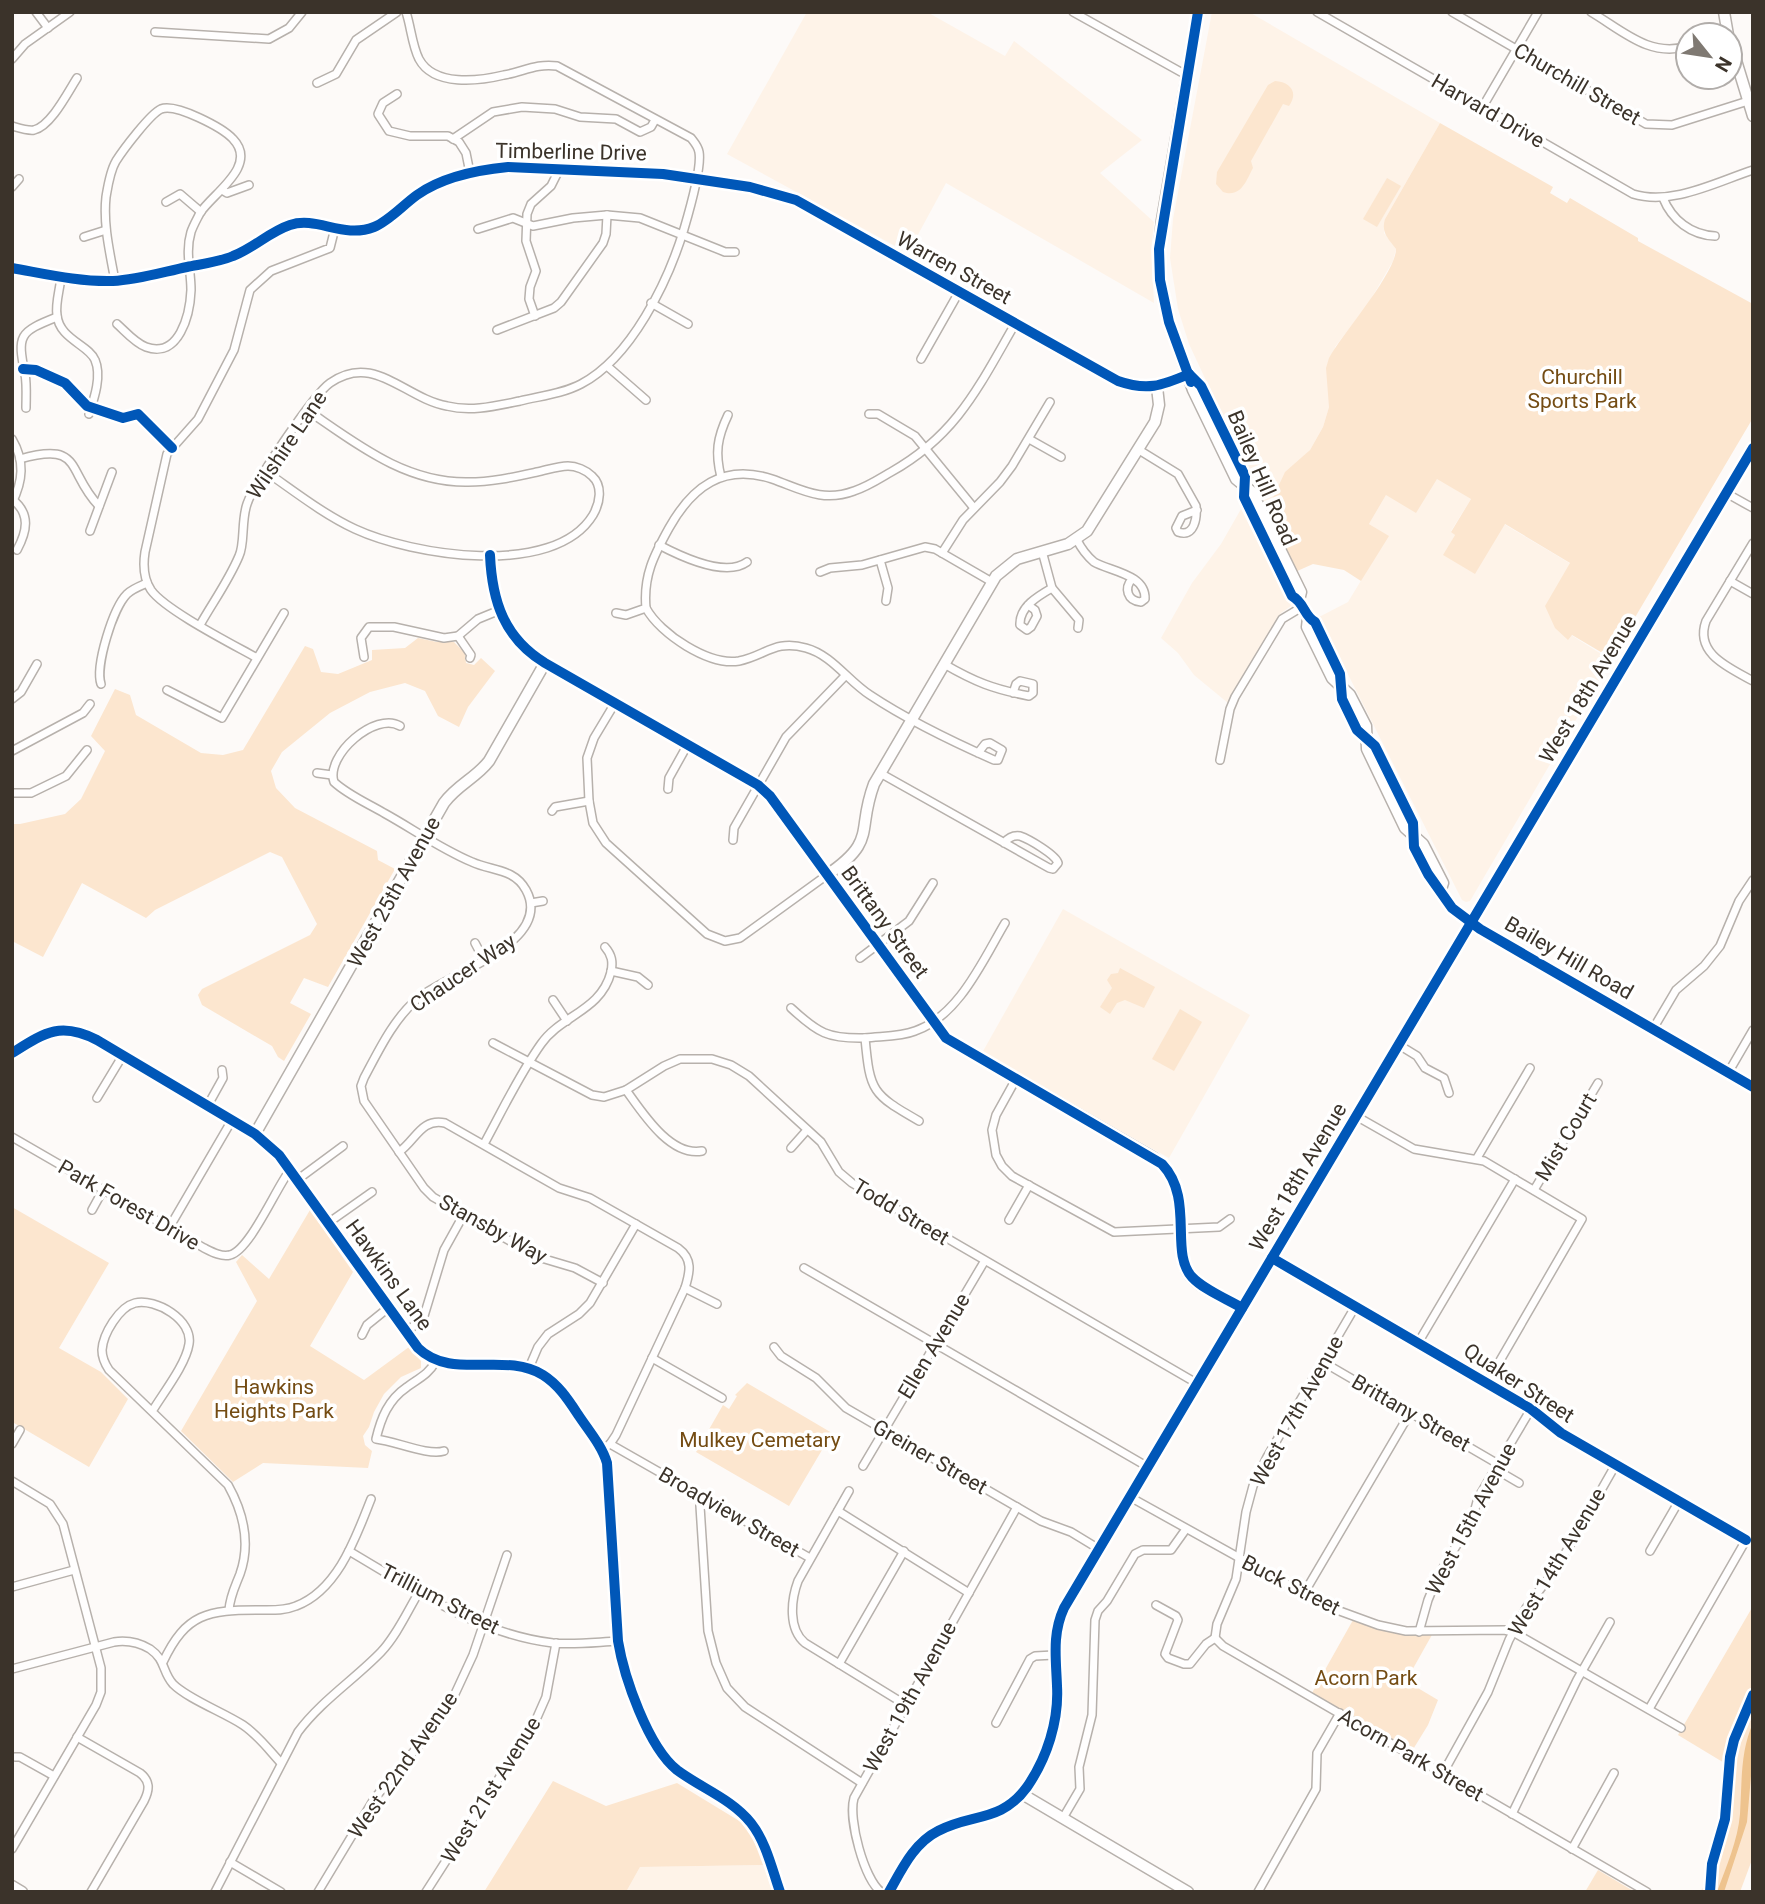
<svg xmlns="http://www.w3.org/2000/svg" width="1765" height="1904" font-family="Roboto,sans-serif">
  <rect width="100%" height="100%" fill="#fdfaf8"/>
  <!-- built -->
  <g fill="#fef3e8">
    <path d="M807,12H927L1005,56L1014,41L1142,140L1100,173L1154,222L1151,251L1154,303L946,183L908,253L727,154Z"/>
    <path d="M1212,12H1249L1440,123L1385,219L1384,233L1396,249L1393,261L1368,304L1335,347L1329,392V407L1323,427L1310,450L1299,461L1271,502L1265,507L1189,344L1178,309L1170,258L1173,219Z"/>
    <path d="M1437,478L1471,499L1451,531L1455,535L1444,555L1475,573L1504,524L1571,564V635L1611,660L1470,901L1466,902L1462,900L1319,617L1348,602L1388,536L1369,524L1386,495Z"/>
    <path d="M1241,509L1291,606L1281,613L1228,703L1194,675L1178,653L1161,638L1192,583L1221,544Z"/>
    <path d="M1063,909L1250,1015L1169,1158L982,1053Z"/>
    <path d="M763,1865L773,1892H626L640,1867Z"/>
  </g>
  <!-- green -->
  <g fill="#fce6cf">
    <path d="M1275,81C1290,82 1299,92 1289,106L1283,104L1251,161L1253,168C1246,181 1241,198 1223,192L1216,184L1217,172L1268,85Z"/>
    <path d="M1440,123L1553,187L1550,193L1567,203L1570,198L1638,238V241L1753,304V417L1750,423L1611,658L1572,635L1568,640L1555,628L1545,606L1570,563L1505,524L1475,574L1443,555L1455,535L1451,532L1471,499L1437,479L1416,513L1386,495L1369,524L1389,536L1361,581L1344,570L1313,564L1295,572L1265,507L1271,502L1285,472L1310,450L1323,427L1329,407L1326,368L1329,358C1342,334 1396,273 1396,249C1388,238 1381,233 1385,219Z"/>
    <path d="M1387,178L1401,186L1377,227L1363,219Z"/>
    <path d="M418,638L437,642H454L465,653L466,663L474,665L481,658L495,671L468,707L459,727L438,716L425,691L405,683L370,692L330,713L282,752L271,771L276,788L295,808L377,851L378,860L395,869L328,987L304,978L290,1003L311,1014L284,1061L278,1057L272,1046L202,1005L198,995L202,989L310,935L317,924L282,857L270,852L155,910L146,918L82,883L43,957L12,941V824H20L65,814L81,799L105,751L91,736L115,689L130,695L136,715L201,753L223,755L243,750L305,646L313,649L321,672L338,674L372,660V650L405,648Z"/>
    <path d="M1120,968L1155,987L1144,1008L1125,1000L1117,1003L1110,1014L1100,1007L1112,988L1107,980L1111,974L1118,973Z"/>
    <path d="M1180,1009L1202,1022L1174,1071L1152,1059Z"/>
    <path d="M12,1207L109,1263L59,1348L101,1372L128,1399L89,1467L14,1423L12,1425Z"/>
    <path d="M310,1210L353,1272L310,1346L364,1380L409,1347L421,1361V1368L401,1377L384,1394L374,1412L369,1427L363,1436L365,1445L372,1451L368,1468L263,1463L233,1482L181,1431L257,1301L236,1262L242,1255L269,1279Z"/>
    <path d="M747,1383L832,1433L789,1506L696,1452L723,1405L729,1409L737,1396L735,1395Z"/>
    <path d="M1753,1606V1857L1740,1892H1700L1705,1885L1721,1830L1726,1764L1678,1735Z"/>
    <path d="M1353,1620C1381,1632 1403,1636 1433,1633L1406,1681L1438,1700L1428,1725L1412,1751L1312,1693Z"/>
    <path d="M553,1781L606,1806L677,1783L741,1822L754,1841L763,1865L640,1867L626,1892H484Z"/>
    <path d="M1598,1870L1635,1892H1585Z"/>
  </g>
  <!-- water -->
  <path fill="#eec38e" d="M1753,1723V1753L1747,1822L1724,1892H1717C1726,1867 1738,1840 1740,1814C1742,1783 1740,1752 1753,1723Z"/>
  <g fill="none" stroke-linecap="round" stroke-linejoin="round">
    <defs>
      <g id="street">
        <path d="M36,12L48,28"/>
        <path d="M1073,12L1188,76"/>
        <path d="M1317,12L1633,194C1672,206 1716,182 1753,170"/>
        <path d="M1452,12L1646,124L1672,125L1748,101"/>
        <path d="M1591,12C1623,31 1650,58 1688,46"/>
        <path d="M155,32L269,39L289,28L302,12"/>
        <path d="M12,59L25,44L70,12"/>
        <path d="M317,83L336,74L356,40L397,12"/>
        <path d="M397,94L383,103L378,114L389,131L410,136H448L459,142L466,153L470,173"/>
        <path d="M1482,108L1538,12"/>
        <path d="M12,126C19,128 28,131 34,130C51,126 68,92 77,78"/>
        <path d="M453,139L493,112L522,107L555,109L580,117L616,119L640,132L651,127L655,120"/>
        <path d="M12,187L19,179"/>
        <path d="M222,190L227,193L249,185"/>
        <path d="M1663,198C1672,220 1691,235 1715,236"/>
        <path d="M166,202L180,194L201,212"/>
        <path d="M478,229L513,218L533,226L573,218L607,215L640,218L725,252H735"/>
        <path d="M84,237L106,230"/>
        <path d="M61,277C60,289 55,304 57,315C59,339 89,345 95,360C102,376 94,399 89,414"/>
        <path d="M115,281C110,253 103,225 106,197C108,185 110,171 116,161C123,150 150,114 161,109C176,103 223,128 233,139C259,166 212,194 200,213C197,219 193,226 191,232C185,252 191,270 191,290C190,315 179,359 146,347C135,343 126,332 117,324"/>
        <path d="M651,303L688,324"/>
        <path d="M535,316L529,299L530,287L536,271L526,241L527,214L531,204L551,186L559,170"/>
        <path d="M497,330L554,308L561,302L603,243L606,234L607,215"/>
        <path d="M921,359L959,292"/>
        <path d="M607,366L646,400"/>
        <path d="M26,408C26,397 27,385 25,374C17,335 19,332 57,317"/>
        <path d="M869,414H878L915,436L974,508"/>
        <path d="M12,439C25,461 23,481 12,503"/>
        <path d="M1029,439L1061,457"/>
        <path d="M1139,450L1178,474L1196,506C1197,517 1195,538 1178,532L1176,528L1182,516L1197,510"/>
        <path d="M20,459C84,441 66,472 99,506"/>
        <path d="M265,471C294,491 323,514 355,529C411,555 554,579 593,515C600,503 603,486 592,476C586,470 576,466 568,466C558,466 547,470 537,472C514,477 492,482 468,482C405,483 357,444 307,410"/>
        <path d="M721,477C715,453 717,438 728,415"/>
        <path d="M1726,493L1753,508"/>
        <path d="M12,499C31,514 27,531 17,550"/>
        <path d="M90,531L112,472"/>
        <path d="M1077,540C1081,548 1087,556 1094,562C1109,571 1146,574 1145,599L1141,602C1127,601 1124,588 1132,579"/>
        <path d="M1753,543L1706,621C1694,654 1730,668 1753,681"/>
        <path d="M659,545C680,556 725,578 747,562"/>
        <path d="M1042,551L1052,588L1079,620L1078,628"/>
        <path d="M942,553L963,520L1000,482L1012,466L1050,402"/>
        <path d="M490,555C492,601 504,638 545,663"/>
        <path d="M880,560L888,588L886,601"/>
        <path d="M820,572L830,568L862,565L925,547L935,549L992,582"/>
        <path d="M1730,581L1753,594"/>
        <path d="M1028,605L1035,610L1037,616L1031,627L1027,630L1020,625C1019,607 1038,596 1052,588"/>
        <path d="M646,608C660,634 709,666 739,661C765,656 775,639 806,648C832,655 848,681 870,695C909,721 951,741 994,760H998L1002,750L990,743L985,744L978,753"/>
        <path d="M616,613L626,615L646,608C643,576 654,555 669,528C692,487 723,463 772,479C801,489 822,503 854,491C867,487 879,479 891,472C957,435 979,386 1015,324"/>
        <path d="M200,625C213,602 229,580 239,556C245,544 241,521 247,504C254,483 313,395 330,383C374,352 404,398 447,406C471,412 495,406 520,401C540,396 562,394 581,384C631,358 668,282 684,229C689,212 702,168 699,152C698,146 694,142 691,138L557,66C536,63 523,72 504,75C479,81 434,87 419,59C412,45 411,27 406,12"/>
        <path d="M458,636L471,655L470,658"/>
        <path d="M364,657L361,638L369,627H394L444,638L458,636L478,619L500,610"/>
        <path d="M257,658C232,644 165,610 151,590C143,578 143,565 145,552L167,454L198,419L234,350L250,290L271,271L330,248L335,228"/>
        <path d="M944,664C975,682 993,689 1029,696L1033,693V684L1020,681L1016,684L1013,693"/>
        <path d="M101,684C95,666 113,608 127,594C132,589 140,586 147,583"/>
        <path d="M167,690L222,718L284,613"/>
        <path d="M12,699L21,692L37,664"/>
        <path d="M615,703L594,738L587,758L589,801L593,823L606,843L707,934L725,941L740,938L827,875"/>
        <path d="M400,726C376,711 325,755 334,782C348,795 367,803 384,813C413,829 441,849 472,862C491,871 514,868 526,890C555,943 446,974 417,999C393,1020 379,1050 364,1078L361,1086L364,1101L424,1188L433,1197L538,1257L575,1268L603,1283"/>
        <path d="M12,751L83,713L90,704"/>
        <path d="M1220,760L1230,709L1235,697L1282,619L1302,607"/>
        <path d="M317,773L332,775"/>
        <path d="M880,773L1049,868L1053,869L1058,863C1056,855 1029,839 1020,836C1013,835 1008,838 1004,843"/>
        <path d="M668,789L669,778L688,744"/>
        <path d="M12,793H31L66,776L87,750"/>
        <path d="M552,811L555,807L589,801"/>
        <path d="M733,840L734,828L786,737L845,676"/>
        <path d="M531,903L543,901"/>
        <path d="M475,943L484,960"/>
        <path d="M860,958L909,921L933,883"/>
        <path d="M611,971L638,977L648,985"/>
        <path d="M553,1000L567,1021"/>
        <path d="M791,1008C818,1033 828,1039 865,1038C870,1092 872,1094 919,1121"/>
        <path d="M1653,1029L1676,990L1704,966L1720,946L1739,901L1753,880"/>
        <path d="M865,1038C881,1036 900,1037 915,1031C959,1016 983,960 1005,923"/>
        <path d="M493,1043L592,1095L604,1097L626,1090"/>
        <path d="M1399,1045L1417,1056L1425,1068L1444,1078L1449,1093"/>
        <path d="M1728,1073L1753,1030"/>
        <path d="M1016,1079L996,1115L992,1130L996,1155L1002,1166L1012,1176L1114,1232L1219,1227L1230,1219"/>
        <path d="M97,1098L123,1055"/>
        <path d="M208,1105L223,1078L222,1070"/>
        <path d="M1356,1116L1414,1149L1484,1161L1582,1219L1487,1383"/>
        <path d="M12,1137L204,1248C212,1252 221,1257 230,1255C250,1250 276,1188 290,1170"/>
        <path d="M484,1144C502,1111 519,1075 541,1044C561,1015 601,1011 611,972C613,962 612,955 605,947"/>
        <path d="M791,1148L807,1130"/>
        <path d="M702,1151C670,1157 642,1112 626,1090L664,1066L680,1059H712L731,1065L749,1076L821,1142L839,1172L852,1183L1198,1384"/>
        <path d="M399,1152C416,1140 421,1118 445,1123L559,1188L590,1198L678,1248C693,1259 690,1272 685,1288L616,1435L610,1444L602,1450"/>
        <path d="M1477,1158L1530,1068"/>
        <path d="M297,1180L343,1146"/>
        <path d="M1534,1190L1598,1083"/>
        <path d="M92,1210L103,1190"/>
        <path d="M1009,1220L1029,1185"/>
        <path d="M328,1223L372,1192"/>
        <path d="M169,1228L232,1120"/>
        <path d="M1272,1258L1531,1409L1561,1433L1746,1540L1649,1709"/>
        <path d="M804,1268L1148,1467"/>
        <path d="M685,1288L717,1304"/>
        <path d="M407,1332L424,1316L444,1250L464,1214"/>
        <path d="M362,1335L367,1325L388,1308"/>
        <path d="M1418,1343L1515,1179"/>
        <path d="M774,1347L781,1356L816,1378L846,1408L1041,1521L1071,1532L1099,1549"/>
        <path d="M652,1358L722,1398"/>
        <path d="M436,1361C428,1375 419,1378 407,1387C388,1400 381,1418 376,1439C395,1441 428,1456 444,1451"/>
        <path d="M1323,1362L1498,1464"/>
        <path d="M529,1368L538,1347L548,1334L579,1314L590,1303L636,1224"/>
        <path d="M153,1410C164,1392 186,1364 189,1344C193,1320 156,1298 135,1303C119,1307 103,1334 102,1350C102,1357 105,1364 109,1370L228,1485C243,1512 251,1543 240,1574C235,1587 230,1596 229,1610"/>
        <path d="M12,1444L20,1430"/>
        <path d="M610,1444L810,1558"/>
        <path d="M863,1466L984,1262"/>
        <path d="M1495,1469L1519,1483"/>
        <path d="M12,1481L50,1504L63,1524L101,1668V1692L96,1705L12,1849"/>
        <path d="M849,1491L798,1581C791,1600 788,1629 805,1643L906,1705"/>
        <path d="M702,1496L700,1506L708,1631L716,1663L727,1688L745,1707L862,1783"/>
        <path d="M1130,1497L1326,1606L1378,1625L1406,1631L1504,1630L1513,1632L1681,1728"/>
        <path d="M838,1511L969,1593"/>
        <path d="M349,1551C414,1589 477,1634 553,1643C574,1645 597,1642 618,1641"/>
        <path d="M1650,1551L1679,1501"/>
        <path d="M12,1587L74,1570"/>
        <path d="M1303,1595L1410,1413"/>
        <path d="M1156,1605L1176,1616L1178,1620L1165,1654L1168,1658L1184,1664H1190L1206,1644L1215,1638"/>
        <path d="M1419,1632L1428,1600L1438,1576L1472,1520L1478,1498L1531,1409"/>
        <path d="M1215,1638L1223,1646L1647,1892"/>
        <path d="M1215,1638L1217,1624L1236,1579L1246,1512L1253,1486L1267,1457L1355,1307"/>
        <path d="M163,1662C186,1613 208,1610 259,1610C271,1610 284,1611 296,1606C338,1590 356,1537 371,1499"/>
        <path d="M839,1664L904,1551"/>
        <path d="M12,1669L114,1642C127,1640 138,1642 150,1649C166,1660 162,1672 173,1684C188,1699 223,1712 243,1725C258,1735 269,1750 281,1763"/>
        <path d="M996,1723L1030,1659L1035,1656L1054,1655"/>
        <path d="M77,1737L140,1773C150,1781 150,1789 144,1801L91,1892"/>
        <path d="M15,1757H20L54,1776"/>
        <path d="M1443,1773L1488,1692L1509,1640L1526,1608L1558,1566L1616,1464"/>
        <path d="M1512,1814L1577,1680L1610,1622"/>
        <path d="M1063,1818L1080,1789L1079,1767L1092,1715L1095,1620L1098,1611L1107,1601L1135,1554L1143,1550H1171L1186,1529"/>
        <path d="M1572,1849L1614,1773"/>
        <path d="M230,1862L281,1892"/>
        <path d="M215,1892L298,1732C321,1701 355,1679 381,1652C397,1635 407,1612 419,1592"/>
        <path d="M318,1892L374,1799L435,1726L454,1696L473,1655L507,1555"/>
        <path d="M426,1892L535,1722L546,1697L556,1643"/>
        <path d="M881,1892C864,1879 848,1819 854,1798L1017,1507"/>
        <path d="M1258,1892L1316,1789L1317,1753L1340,1713"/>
      </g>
      <g id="secondary">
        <path d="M1198,12L1162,220L1159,249L1160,280L1169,322L1193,390L1236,479L1252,492L1301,592L1299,600"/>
        <path d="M1724,12L1728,35"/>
        <path d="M1730,41L1753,116"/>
        <path d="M12,268C46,274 79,282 113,281C137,280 163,272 187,267C202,264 219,262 233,256C254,248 269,232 290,225C317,216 343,239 374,227C389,221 403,205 417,195C442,177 477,170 508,167L663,174L750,187L796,200L1118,381C1147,391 1161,386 1189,374"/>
        <path d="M1189,374L1201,386L1245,476L1244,497L1292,596C1304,602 1304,616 1315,622L1340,674L1342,699L1357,730L1375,746L1413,823L1414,847L1428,874L1452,908L1480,929L1753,1087"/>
        <path d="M1308,618L1307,627L1332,678L1350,695L1366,726L1367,749L1405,828L1423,844L1443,883L1440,892"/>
        <path d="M827,875C878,840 856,832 874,784L996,576L1017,559L1068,544L1087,531L1155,422L1159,405L1157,387"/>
        <path d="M12,1053C44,1033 60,1021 97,1040L255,1134L279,1155L418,1348C452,1381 504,1351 543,1375C559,1385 569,1401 579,1416C589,1431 602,1446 607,1463L618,1641C624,1677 648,1747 677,1770C701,1788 732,1799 751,1823C766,1842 772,1869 780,1892"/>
        <path d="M255,1134L444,803C457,785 476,778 489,761L545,663L758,785L770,796L946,1038L1154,1158C1184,1179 1180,1215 1182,1247C1183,1256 1183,1265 1188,1273C1199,1289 1226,1299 1242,1308"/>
        <path d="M1022,1794L1188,1892"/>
        <path d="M12,1886L22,1892"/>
        <path d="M889,1892C902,1869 914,1843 938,1831C971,1813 1001,1823 1027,1787C1047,1758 1059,1721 1057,1686C1056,1658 1052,1634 1064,1608L1753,448"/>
      </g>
    </defs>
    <!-- street casing -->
    <use href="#street" stroke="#b7b1ac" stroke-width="10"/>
    <!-- secondary casing -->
    <use href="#secondary" stroke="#b7b1ac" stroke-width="13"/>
    <!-- street -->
    <use href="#street" stroke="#fffefe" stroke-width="7"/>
    <!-- secondary -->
    <use href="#secondary" stroke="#fffefe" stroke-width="10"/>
    <defs>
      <g id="cycleway">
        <path d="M12,268C46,274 79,282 113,281C137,280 163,272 187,267C202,264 219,262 233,256C254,248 269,232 290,225C317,216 343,239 374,227C389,221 403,205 417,195C442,177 477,170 508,167L663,174L750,187L796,200L1118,381C1147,391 1161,386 1189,374"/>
        <path d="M23,369L36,370L65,383L87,406L123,418L138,414L172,448"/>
        <path d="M1189,374L1201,386L1245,476L1244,497L1292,596C1304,602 1304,616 1315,622L1340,674L1342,699L1357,730L1375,746L1413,823L1414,847L1428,874L1452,908L1480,929L1753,1087"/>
        <path d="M1191,382L1169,322L1160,280L1159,249L1198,12"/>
        <path d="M490,555C492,601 504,638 545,663L758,785L770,796L946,1038L1162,1164C1195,1199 1169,1252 1192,1277C1204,1290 1227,1299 1242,1308"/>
        <path d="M12,1053C44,1033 60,1021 97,1040L255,1134L279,1155L418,1348C452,1381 504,1351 543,1375C559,1385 569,1401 579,1416C589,1431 602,1446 607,1463L618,1641C624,1677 648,1747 677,1770C701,1788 732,1799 751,1823C766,1842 772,1869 780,1892"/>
        <path d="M1272,1258L1531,1409L1561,1433L1746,1540"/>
        <path d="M889,1892C902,1869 914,1843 938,1831C971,1813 1001,1823 1027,1787C1047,1758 1059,1721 1057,1686C1056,1658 1052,1634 1064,1608L1753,448"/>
        <path d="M1710,1892L1712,1864L1725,1819L1730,1757L1734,1740L1753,1695"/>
      </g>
    </defs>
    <!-- cycleway casing -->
    <use href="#cycleway" stroke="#fff" stroke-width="15"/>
    <!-- cycleway -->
    <use href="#cycleway" stroke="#0057b8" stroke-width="10"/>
  </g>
  <g text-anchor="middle" stroke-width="7" stroke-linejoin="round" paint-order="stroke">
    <!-- street labels -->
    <g font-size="21" fill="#3b332a" stroke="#fff">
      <text transform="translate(1577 84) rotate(30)" y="7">Churchill Street</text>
      <text transform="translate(1488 111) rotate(30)" y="7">Harvard Drive</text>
      <text transform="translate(571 152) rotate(1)" y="7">Timberline Drive</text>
      <text transform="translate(954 268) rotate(29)" y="7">Warren Street</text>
      <text transform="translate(287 445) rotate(-56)" y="7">Wilshire Lane</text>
      <text transform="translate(1262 478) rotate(67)" y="7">Bailey Hill Road</text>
      <text transform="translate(1588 689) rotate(-59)" y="7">West 18th Avenue</text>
      <text transform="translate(394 892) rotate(-61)" y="7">West 25th Avenue</text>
      <text transform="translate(885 922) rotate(54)" y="7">Brittany Street</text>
      <text transform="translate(1569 958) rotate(30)" y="7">Bailey Hill Road</text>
      <text transform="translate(463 973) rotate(-34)" y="7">Chaucer Way</text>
      <text transform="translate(1566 1137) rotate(-59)" y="7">Mist Court</text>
      <text transform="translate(1298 1177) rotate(-59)" y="7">West 18th Avenue</text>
      <text transform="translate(129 1205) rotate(30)" y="7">Park Forest Drive</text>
      <text transform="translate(901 1212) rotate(31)" y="7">Todd Street</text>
      <text transform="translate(493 1229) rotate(29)" y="7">Stansby Way</text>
      <text transform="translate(389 1275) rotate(54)" y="7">Hawkins Lane</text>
      <text transform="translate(934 1346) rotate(-59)" y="7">Ellen Avenue</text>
      <text transform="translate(1519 1383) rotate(33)" y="7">Quaker Street</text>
      <text transform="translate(1297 1411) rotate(-61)" y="7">West 17th Avenue</text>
      <text transform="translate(1411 1413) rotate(30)" y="7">Brittany Street</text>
      <text transform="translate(930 1457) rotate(30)" y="7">Greiner Street</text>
      <text transform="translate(729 1512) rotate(30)" y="7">Broadview Street</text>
      <text transform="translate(1471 1519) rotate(-62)" y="7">West 15th Avenue</text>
      <text transform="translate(1557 1562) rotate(-59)" y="7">West 14th Avenue</text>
      <text transform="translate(1291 1585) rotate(27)" y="7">Buck Street</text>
      <text transform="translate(440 1599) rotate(27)" y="7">Trillium Street</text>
      <text transform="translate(910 1697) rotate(-61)" y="7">West 19th Avenue</text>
      <text transform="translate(1411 1755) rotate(30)" y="7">Acorn Park Street</text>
      <text transform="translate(403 1765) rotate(-55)" y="7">West 22nd Avenue</text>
      <text transform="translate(491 1790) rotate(-58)" y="7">West 21st Avenue</text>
    </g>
    <!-- park labels -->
    <g font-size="21" fill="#744c13" stroke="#fff">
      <text x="1582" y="384">Churchill<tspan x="1582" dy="24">Sports Park</tspan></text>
      <text x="274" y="1394">Hawkins<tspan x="274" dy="24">Heights Park</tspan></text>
      <text x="760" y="1447">Mulkey Cemetary</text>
      <text x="1366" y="1685">Acorn Park</text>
    </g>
  </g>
  <!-- border -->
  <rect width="1765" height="1904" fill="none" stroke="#3b332a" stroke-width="28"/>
  <!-- north arrow -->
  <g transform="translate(1709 56) rotate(120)"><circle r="33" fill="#ffffff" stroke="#b1adaa" stroke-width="2"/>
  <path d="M0-5L12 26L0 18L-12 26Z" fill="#7f7972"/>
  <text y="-10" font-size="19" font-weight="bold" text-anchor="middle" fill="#3b332a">N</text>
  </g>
</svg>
